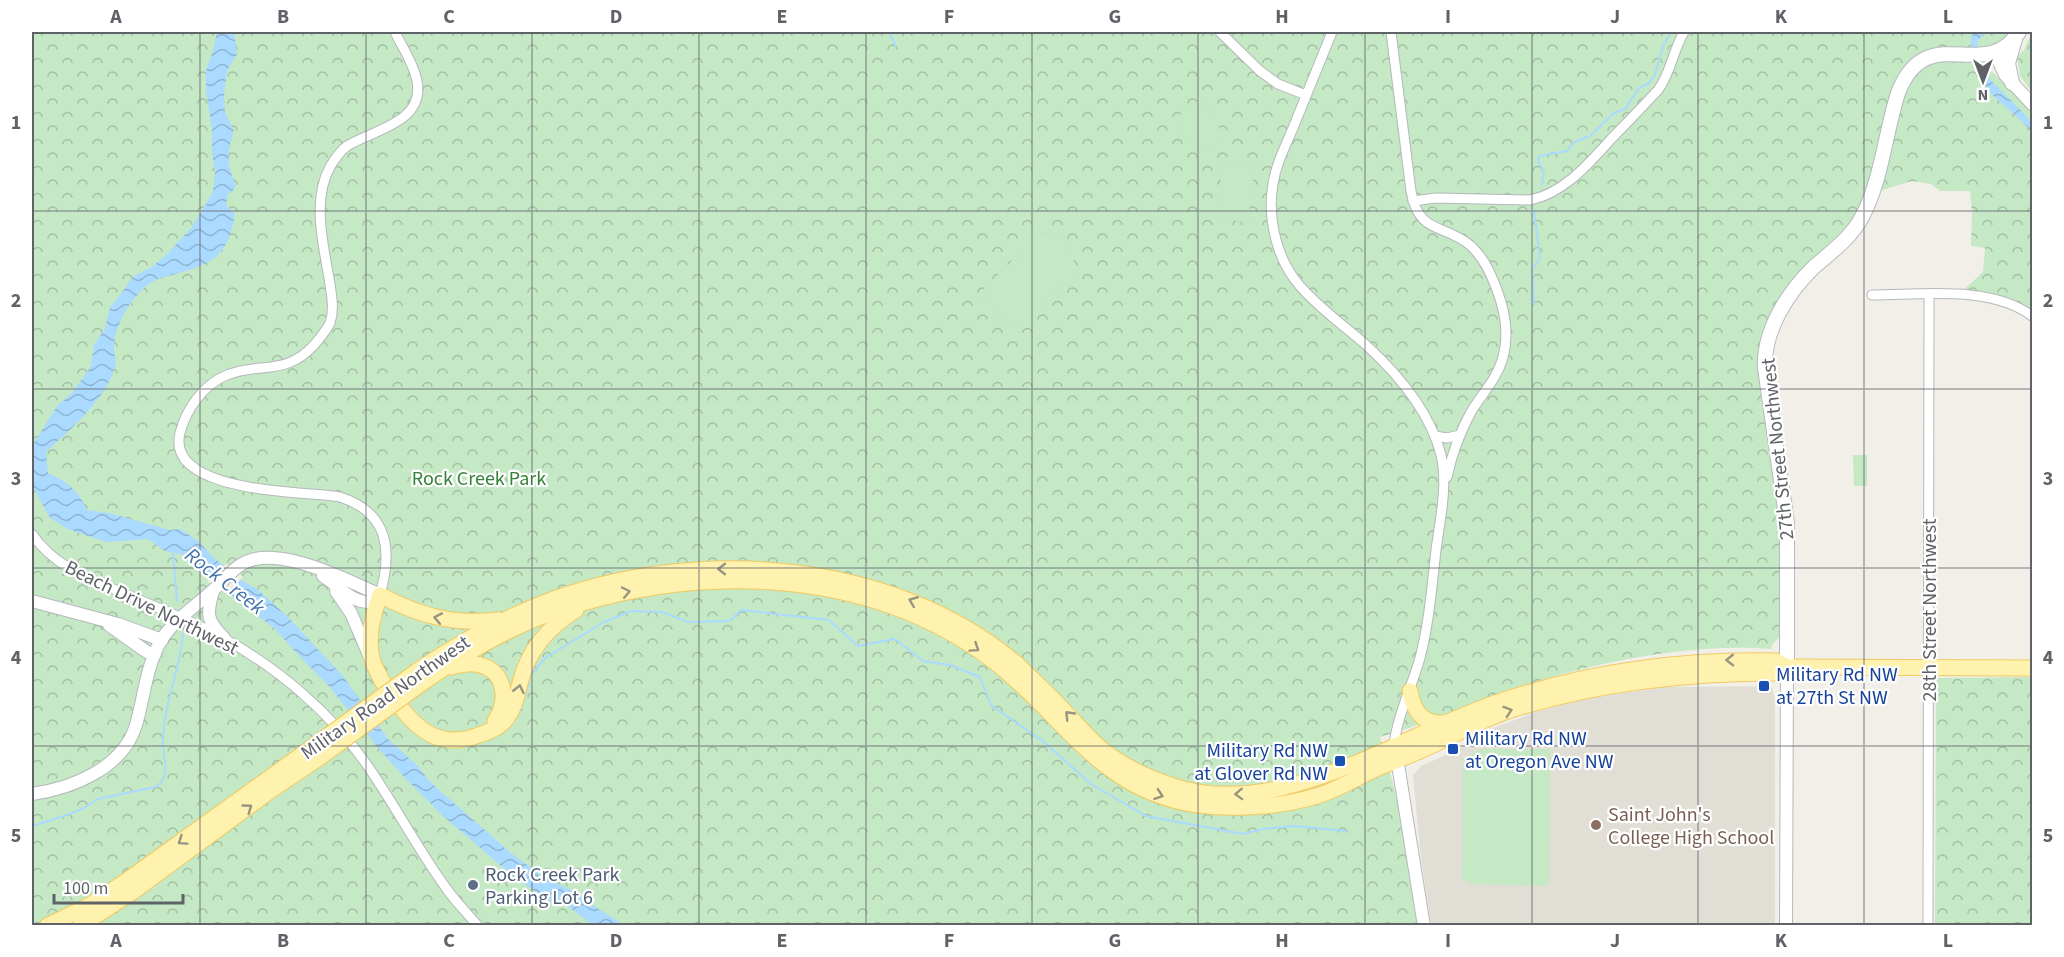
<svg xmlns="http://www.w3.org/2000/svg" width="2064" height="957" font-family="'Source Sans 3',sans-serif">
  <defs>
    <pattern id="forest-crowns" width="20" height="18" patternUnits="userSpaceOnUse" patternTransform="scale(1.5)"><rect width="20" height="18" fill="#c5e8c5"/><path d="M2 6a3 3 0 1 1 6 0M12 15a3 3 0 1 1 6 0" fill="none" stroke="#a3c0a4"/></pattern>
    <pattern id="water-waves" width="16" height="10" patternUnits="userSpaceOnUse" patternTransform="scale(1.5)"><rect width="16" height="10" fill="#aadaff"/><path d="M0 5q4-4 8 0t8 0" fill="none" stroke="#8eb4d2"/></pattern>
  </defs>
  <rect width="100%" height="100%" fill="#f1efe8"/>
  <!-- education -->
  <path fill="#e1ded6" d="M1766,686L1772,688L1775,699V925H1431L1420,850L1413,775L1421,766L1459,749L1491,729L1536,712L1589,698L1666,687Z"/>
  <!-- forest -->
  <g fill="url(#forest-crowns)">
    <path d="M32,32H2012C2008,36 2004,41 1999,45C1973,61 1938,33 1908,62C1890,79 1888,111 1882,135C1876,158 1870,183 1862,205C1852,228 1832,243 1813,259C1777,290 1760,327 1759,375L1781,521L1779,637L1772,645L1771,649C1689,642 1587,664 1509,690C1466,705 1424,725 1380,737L1397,798L1420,926L32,925Z"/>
    <path d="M2032,32V92L2020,76L2017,56L2024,50Z"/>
    <path d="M1940,57L1981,61L2032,111V321L2019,313L2011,305L1956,297L1983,272L1985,248L1971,246L1972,212L1970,191H1940L1931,184L1912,181L1876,192L1891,131L1915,68Z"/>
    <path d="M2032,677V925H1935L1936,678Z"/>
  </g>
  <!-- garden -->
  <g fill="#c5e8c5">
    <path d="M1192,102H1202C1212,111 1223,128 1218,142C1197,168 1163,112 1192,102Z"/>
    <path d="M1228,163L1255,167L1248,220L1243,222L1215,218L1223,166Z"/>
    <path d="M1054,232L1070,246L1069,254L1080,271L1017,332L980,293L1038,234Z"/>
    <path d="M1853,455H1867V486H1854Z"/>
    <path d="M1480,749H1550L1549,886L1472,884L1462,879L1463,758Z"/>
  </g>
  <!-- water -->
  <g fill="url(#water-waves)">
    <path d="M217,32H234L237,54L227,71L224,95L225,112L234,131C227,153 226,164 236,185L232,192L228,194L226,205L235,214C228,255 215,263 176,274C160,278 153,279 140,292C127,305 116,325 114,344C113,352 117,360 115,367C107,398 69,431 46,452L48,473C68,482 77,489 87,510L109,513L170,530L181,529L199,542L212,556L239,579L257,589L287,616L342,675L389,740L418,766L429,781L512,854L544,877L583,896L597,908L624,925H593L569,907L549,901L514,877L443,816L406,779L379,749L328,685L303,660L274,628L209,579L184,555L165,551L148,539L106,542L68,529L50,518L32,485V449L34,443L57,406L72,393L91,366L94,345L105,328L110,308L134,276L152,267L165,256L192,227L213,192L215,172L212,152V129L206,91V70L213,51Z"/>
    <path d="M1976,32H1987L1977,41L1980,62L1990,79L2032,122V132C2000,96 1971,92 1971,36Z"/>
  </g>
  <!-- pier -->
  <path fill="#f1efe8" d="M226,564L243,577L226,593L207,581Z"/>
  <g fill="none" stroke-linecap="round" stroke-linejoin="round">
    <!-- stream -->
    <g stroke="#aadaff" stroke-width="2">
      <path d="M889,32L896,46"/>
      <path d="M1542,185L1544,172L1538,161L1539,156L1567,151L1574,142L1590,136L1614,113L1625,109L1639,88L1649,83L1655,75L1663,46L1671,32"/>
      <path d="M1534,210L1540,257L1532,270L1534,304"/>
      <path d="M173,553L177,601"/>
      <path d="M520,712L531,675L545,658L604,622L631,611L662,612L688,622L730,621L741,610L829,620L858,646L895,639L923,661L950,665L980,677L991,705L1044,742L1091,784L1146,816L1243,834L1263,829L1294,826L1346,831"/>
      <path d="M32,826L67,815L84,808L98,799L155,787C173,778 162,756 163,740C164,704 180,670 183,634"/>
    </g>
    <defs>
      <g id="minor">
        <path d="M1220,32L1260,71L1278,84L1306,95"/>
        <path d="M1332,32C1319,64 1306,96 1293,128C1285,147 1276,164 1273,184C1267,219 1277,260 1300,286C1319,308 1343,325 1365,344C1397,373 1430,412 1441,455C1448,486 1440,519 1436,550C1432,586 1429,623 1420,658C1412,686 1397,717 1394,745"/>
        <path d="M1391,32L1411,191C1419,236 1445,223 1471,246C1484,258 1491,274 1497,290C1508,319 1511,350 1494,378C1487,390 1478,400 1471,412C1460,432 1452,454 1447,477"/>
        <path d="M1413,201L1436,198L1530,200C1565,193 1590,162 1613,137C1628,122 1643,106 1658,90C1671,73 1673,50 1684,32"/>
        <path d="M1872,295C1922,295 1991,285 2032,316"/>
        <path d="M1435,436L1447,438L1460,435"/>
        <path d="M32,534C52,564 85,577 118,591C153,606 191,620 225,639C280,670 331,713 367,765C395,805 417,848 446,888C455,901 467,913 478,926"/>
        <path d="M380,595C392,552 390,513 340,497C306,491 165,494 180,433C186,409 204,384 227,375C260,362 286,376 314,345C320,338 326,331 330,323C335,308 331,293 329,278C323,244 312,199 330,167C334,160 340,151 347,146C372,130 425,123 417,81C414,64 402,47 395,32"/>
        <path d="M1928,926L1929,295"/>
      </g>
      <g id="tertiary">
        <path d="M1995,53L2005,75L2032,104"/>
        <path d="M213,591C206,615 207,621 224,638"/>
        <path d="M336,591L351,613L369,655"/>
        <path d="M32,601L118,624L162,640"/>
        <path d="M109,625L147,652L155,654"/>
        <path d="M1396,752L1424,926"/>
        <path d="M32,794C73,788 123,768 136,725C144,697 146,668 160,642C172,621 195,607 212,591C222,583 231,570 242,564C276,543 347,580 380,595L371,602C351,603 339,586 323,576"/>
        <path d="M1786,926L1787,667"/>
      </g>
      <g id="secondary">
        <path d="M2012,83L2008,63L2015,39"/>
        <path d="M1787,667V523L1765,368C1763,331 1788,292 1814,267C1831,252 1851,238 1862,217C1882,179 1885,134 1898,93C1927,18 1984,85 2019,32"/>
      </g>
      <g id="primary">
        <path d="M499,620C453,625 420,616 380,595C373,613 367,639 372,658C373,665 378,672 381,679C386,688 393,696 399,705C419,732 441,748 476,736C488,732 500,728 507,718C516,706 517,693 521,680C529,649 550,626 576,610"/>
        <path d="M451,667C459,665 466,663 474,664C505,667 510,699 495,721"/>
        <path d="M417,671C456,645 497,621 541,604C690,545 893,557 1018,665C1034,681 1051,696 1066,713C1079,726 1090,740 1104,751C1124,767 1149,778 1173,786C1284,822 1401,733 1504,700C1592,671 1684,659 1776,661L1787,667"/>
        <path d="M425,681C461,656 499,633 540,617C686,562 870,564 996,663C1065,717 1100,791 1197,805C1237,810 1282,807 1320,795C1341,788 1360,776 1380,767C1401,759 1422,751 1441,741C1464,730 1485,719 1508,711C1595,683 1686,673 1777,673L1787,667L2032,668"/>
        <path d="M1410,691C1413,709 1421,724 1443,723"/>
        <path d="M47,926L90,905L126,881L311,748"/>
        <path d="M80,926L134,891L270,791L319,758"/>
      </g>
    </defs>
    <!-- minor casing -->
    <use href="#minor" stroke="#b5b8bc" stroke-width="11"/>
    <!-- tertiary casing -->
    <use href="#tertiary" stroke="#b5b8bc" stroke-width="14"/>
    <!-- secondary casing -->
    <use href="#secondary" stroke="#b6babf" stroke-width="16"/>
    <!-- primary casing -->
    <use href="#primary" stroke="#f2c960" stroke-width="17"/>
    <!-- minor -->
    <use href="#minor" stroke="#fff" stroke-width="9"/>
    <!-- tertiary -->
    <use href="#tertiary" stroke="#fff" stroke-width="12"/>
    <!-- secondary -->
    <use href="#secondary" stroke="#fff" stroke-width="14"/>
    <!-- primary -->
    <use href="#primary" stroke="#fff2af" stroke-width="15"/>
    <defs>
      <g id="primary-bridge">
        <path d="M311,748L417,671"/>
        <path d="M319,758L425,681"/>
      </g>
    </defs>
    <!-- primary-bridge casing -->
    <use href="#primary-bridge" stroke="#f2c960" stroke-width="17" stroke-linecap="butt"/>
    <!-- primary-bridge -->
    <use href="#primary-bridge" stroke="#fff2af" stroke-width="15"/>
  </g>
  <!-- one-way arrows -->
  <defs><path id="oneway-chevron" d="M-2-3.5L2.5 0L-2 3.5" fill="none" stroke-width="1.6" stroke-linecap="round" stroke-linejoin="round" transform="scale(1.5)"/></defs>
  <g stroke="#979581">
    <use href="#oneway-chevron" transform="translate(722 569) rotate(-180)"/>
    <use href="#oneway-chevron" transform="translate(626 592) rotate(-12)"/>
    <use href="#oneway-chevron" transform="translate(913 601) rotate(-158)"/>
    <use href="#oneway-chevron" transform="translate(438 618) rotate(-169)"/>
    <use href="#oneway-chevron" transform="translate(975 648) rotate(34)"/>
    <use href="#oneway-chevron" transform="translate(1730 660) rotate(179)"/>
    <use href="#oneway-chevron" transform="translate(519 689) rotate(-77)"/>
    <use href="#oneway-chevron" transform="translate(1508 711) rotate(-18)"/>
    <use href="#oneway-chevron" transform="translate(1069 715) rotate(-134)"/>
    <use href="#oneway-chevron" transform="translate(1239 794) rotate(178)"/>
    <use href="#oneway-chevron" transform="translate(1159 795) rotate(19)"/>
    <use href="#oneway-chevron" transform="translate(248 808) rotate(-36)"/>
    <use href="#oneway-chevron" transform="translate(182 841) rotate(146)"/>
  </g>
  <!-- grid -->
  <path fill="none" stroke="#5f6368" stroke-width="1.5" stroke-opacity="0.55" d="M200,32V926M366,32V926M532,32V926M699,32V926M866,32V926M1032,32V926M1198,32V926M1365,32V926M1532,32V926M1698,32V926M1864,32V926M32,211H2032M32,389H2032M32,568H2032M32,746H2032"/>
  <!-- markers -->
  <g fill="#1a4fb4" stroke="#fff" stroke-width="2">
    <rect x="1758" y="680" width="12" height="12" rx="3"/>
    <rect x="1447" y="743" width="12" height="12" rx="3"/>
    <rect x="1334" y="755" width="12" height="12" rx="3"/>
  </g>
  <circle fill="#8d6e63" stroke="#fff" stroke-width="2" cx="1596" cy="825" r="6"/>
  <circle fill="#5c6f8a" stroke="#fff" stroke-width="2" cx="473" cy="885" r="6"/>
  <g text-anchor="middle" stroke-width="4.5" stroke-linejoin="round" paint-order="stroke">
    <!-- street labels -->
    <g font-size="20" fill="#5f6368" stroke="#fff">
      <text transform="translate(1777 449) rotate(-96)" y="7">27th Street Northwest</text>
      <text transform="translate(152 607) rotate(26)" y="7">Beach Drive Northwest</text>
      <text transform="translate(1929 610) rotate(-90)" y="7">28th Street Northwest</text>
      <text transform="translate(385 697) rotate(-35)" y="7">Military Road Northwest</text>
    </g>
    <!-- park labels -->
    <g font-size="20" fill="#348238" stroke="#fff">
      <text x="479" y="485">Rock Creek Park</text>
    </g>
    <!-- transit labels -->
    <g font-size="20" fill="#164399" stroke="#fff" text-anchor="start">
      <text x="1776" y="681">Military Rd NW<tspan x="1776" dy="23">at 27th St NW</tspan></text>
      <text x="1465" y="745">Military Rd NW<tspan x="1465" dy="23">at Oregon Ave NW</tspan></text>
      <text x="1328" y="757" text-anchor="end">Military Rd NW<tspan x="1328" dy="23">at Glover Rd NW</tspan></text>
    </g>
    <!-- education labels -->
    <g font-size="20" fill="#785e54" stroke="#fff" text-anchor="start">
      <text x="1608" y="821">Saint John's<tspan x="1608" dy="23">College High School</tspan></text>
    </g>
    <!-- service labels -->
    <g font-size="20" fill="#4e5e75" stroke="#fff" text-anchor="start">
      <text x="485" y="881">Rock Creek Park<tspan x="485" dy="23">Parking Lot 6</tspan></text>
    </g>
    <!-- water labels -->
    <g font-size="21" font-style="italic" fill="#4174aa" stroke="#fff">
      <text transform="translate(225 581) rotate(38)" y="7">Rock Creek</text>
    </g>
  </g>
  <!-- border -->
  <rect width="2064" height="957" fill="none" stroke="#ffffff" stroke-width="66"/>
  <!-- north arrow -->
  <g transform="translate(1983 81) rotate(180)" stroke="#ffffff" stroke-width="4.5" paint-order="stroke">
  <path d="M0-4.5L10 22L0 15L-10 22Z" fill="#5f6368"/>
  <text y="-9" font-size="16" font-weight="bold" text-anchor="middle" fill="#5f6368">N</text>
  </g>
  <!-- scale -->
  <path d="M54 894v9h129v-9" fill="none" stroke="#5f6368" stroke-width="3"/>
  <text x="63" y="894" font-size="18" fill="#5f6368" stroke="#ffffff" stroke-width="4.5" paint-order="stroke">100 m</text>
  <rect x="33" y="33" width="1998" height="891" fill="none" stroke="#5f6368" stroke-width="2"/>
  <g font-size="20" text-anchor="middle" font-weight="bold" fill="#5f6368">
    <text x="116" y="23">A</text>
    <text x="283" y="23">B</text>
    <text x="449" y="23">C</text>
    <text x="616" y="23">D</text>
    <text x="782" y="23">E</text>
    <text x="949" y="23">F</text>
    <text x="1115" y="23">G</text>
    <text x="1282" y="23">H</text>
    <text x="1448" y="23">I</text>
    <text x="1615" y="23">J</text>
    <text x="1781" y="23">K</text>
    <text x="1948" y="23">L</text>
    <text x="16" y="129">1</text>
    <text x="2048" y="129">1</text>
    <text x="16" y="307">2</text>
    <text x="2048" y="307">2</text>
    <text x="16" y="485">3</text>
    <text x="2048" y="485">3</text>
    <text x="16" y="664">4</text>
    <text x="2048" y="664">4</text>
    <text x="16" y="842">5</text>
    <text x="2048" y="842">5</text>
    <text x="116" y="947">A</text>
    <text x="283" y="947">B</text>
    <text x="449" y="947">C</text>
    <text x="616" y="947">D</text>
    <text x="782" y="947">E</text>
    <text x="949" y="947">F</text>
    <text x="1115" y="947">G</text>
    <text x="1282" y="947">H</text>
    <text x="1448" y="947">I</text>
    <text x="1615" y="947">J</text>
    <text x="1781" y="947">K</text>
    <text x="1948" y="947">L</text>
  </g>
</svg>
